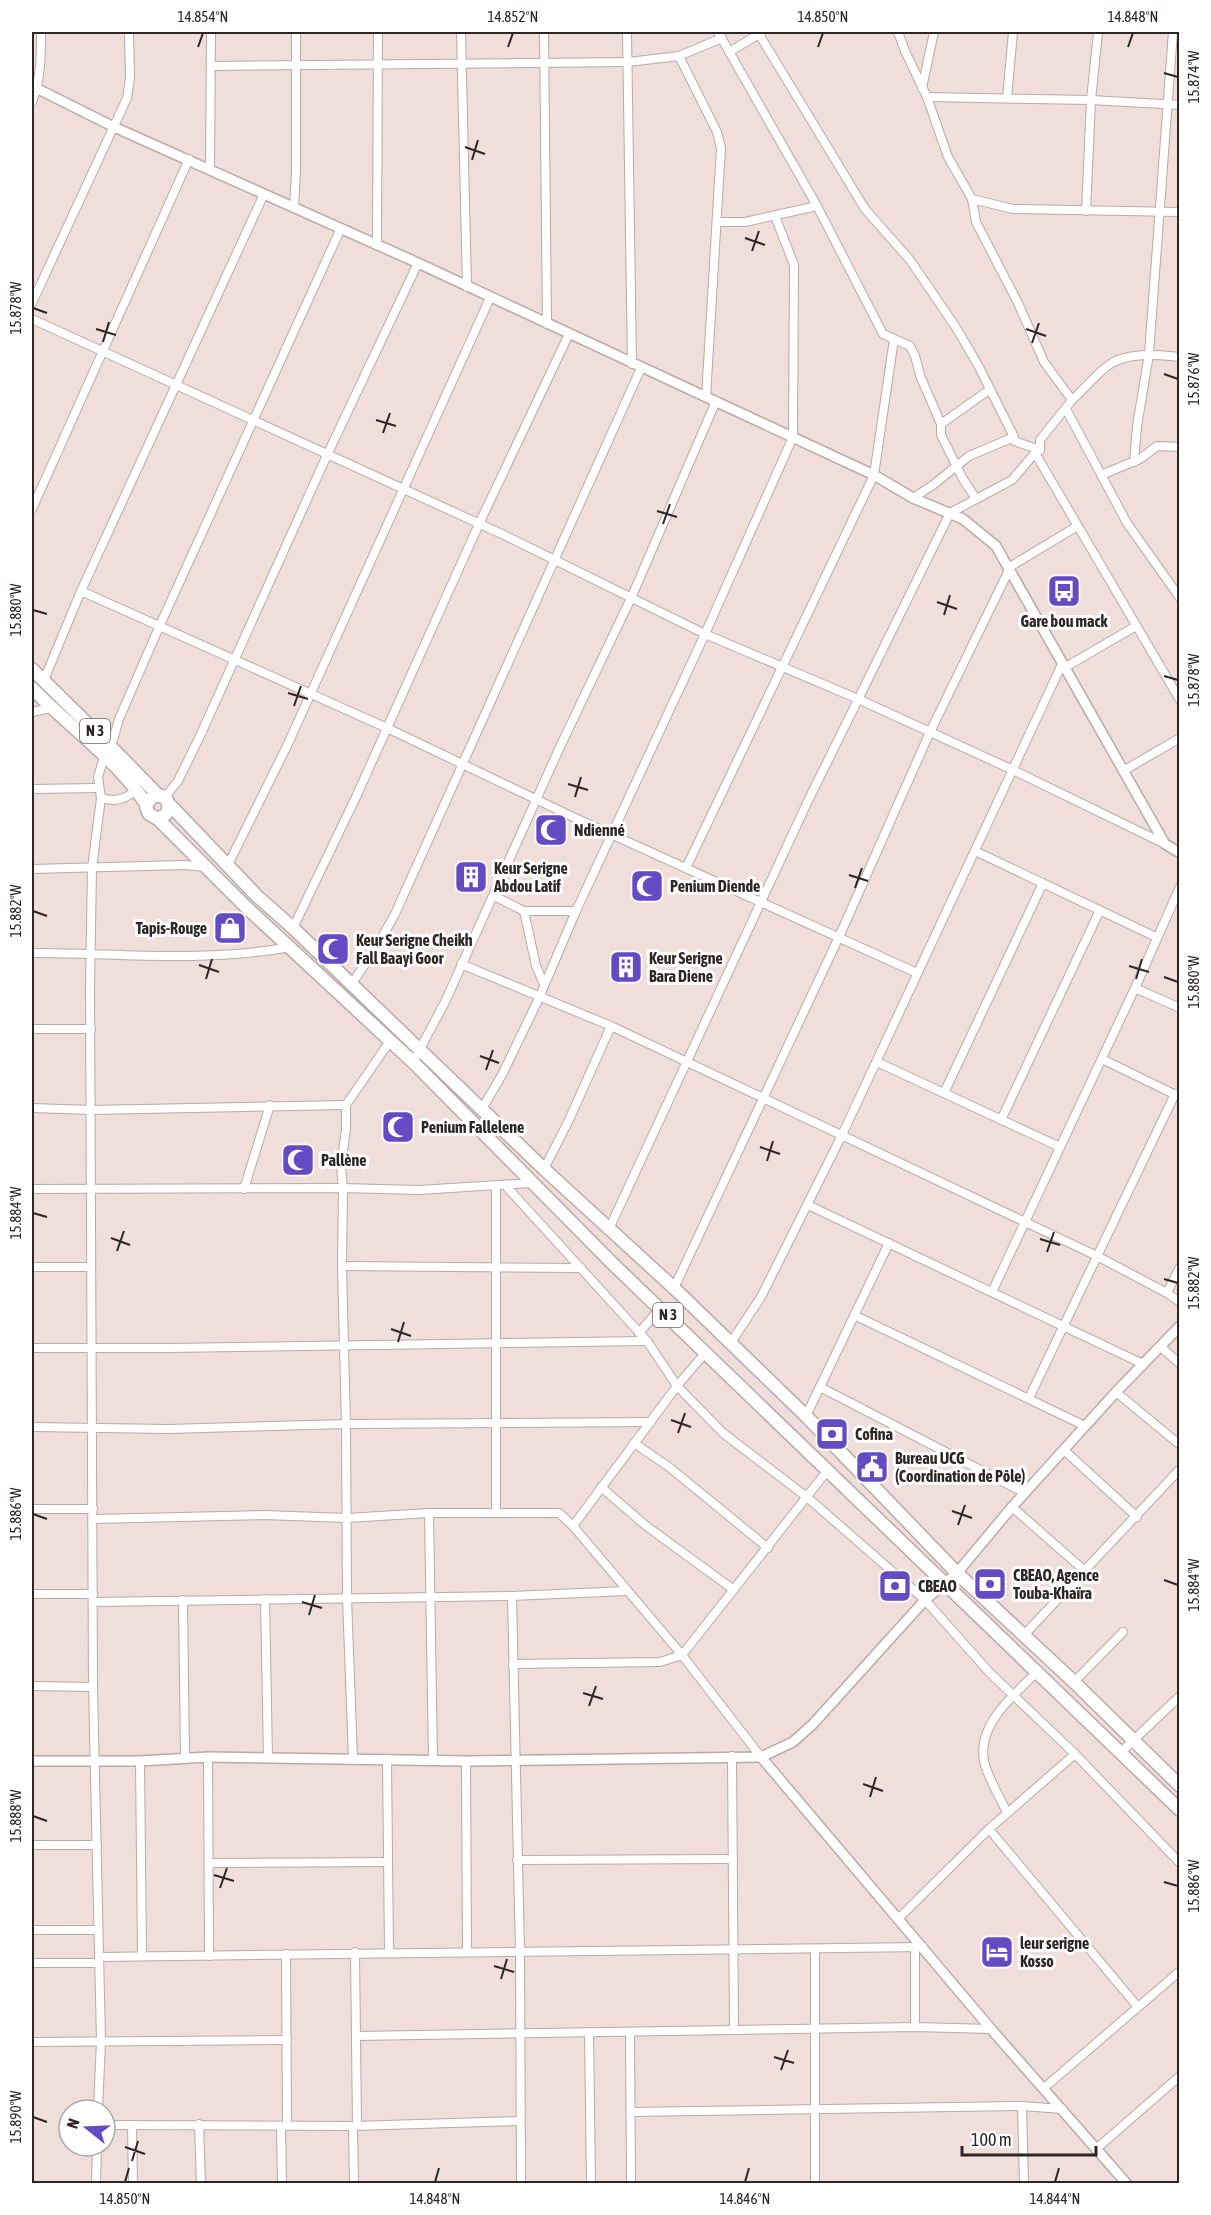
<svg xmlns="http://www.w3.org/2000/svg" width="1211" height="2215" font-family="'Asap Condensed',sans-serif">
  <rect width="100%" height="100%" fill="#efdeda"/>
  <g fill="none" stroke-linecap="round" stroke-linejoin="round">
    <defs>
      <g id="minor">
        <path d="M461,32L467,287"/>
        <path d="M544,32L547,324"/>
        <path d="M627,32L632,364"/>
        <path d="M898,32L905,51L927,97L948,157L972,199L1013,209L1180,212"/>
        <path d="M759,34L865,209L910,260L955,326L978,365L1014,437"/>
        <path d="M729,52L761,33"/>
        <path d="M679,56L717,132L721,148L706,397"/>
        <path d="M212,66L628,62L679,56L722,38"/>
        <path d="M922,88L934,32"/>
        <path d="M927,97L1091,100L1180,105"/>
        <path d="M1007,98L1013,32"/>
        <path d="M32,102C41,79 41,56 41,32"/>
        <path d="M210,169L211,32"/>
        <path d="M972,199L976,222L1018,303L1044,362L1072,400C1083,390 1094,377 1106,367C1125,351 1156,355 1180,357"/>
        <path d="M294,208L296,172V32"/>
        <path d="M1086,211L1091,100L1098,32"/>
        <path d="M718,222H745L817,206"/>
        <path d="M377,245L378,32"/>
        <path d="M32,303L127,98L130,78L129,32"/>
        <path d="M32,319L504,535L705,634L858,699L1013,770L1165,844"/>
        <path d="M894,339L910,346L915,356L921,378L941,424V435L963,479L976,499"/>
        <path d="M1066,409L1127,523L1180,598"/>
        <path d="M941,424L989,390"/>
        <path d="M1035,453L1180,700"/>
        <path d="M1134,462L1137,426L1149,354L1173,32"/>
        <path d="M1101,475L1140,459L1157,446L1180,447"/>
        <path d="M913,498L933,485L969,456L1014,437V441L1040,450"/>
        <path d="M32,509L189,159"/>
        <path d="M1008,568L1076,527"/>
        <path d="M81,591L387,728L571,816L917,973"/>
        <path d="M1064,668L1136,626"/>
        <path d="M44,680L81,591L264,194"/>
        <path d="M32,712L51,708"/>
        <path d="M111,747L119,719L160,625L341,228"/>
        <path d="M1123,771L1180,738"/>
        <path d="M32,789L98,788"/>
        <path d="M165,797L178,781L200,736L328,453L418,263"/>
        <path d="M101,798C116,802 124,800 136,790"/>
        <path d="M975,851L1156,937"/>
        <path d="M228,865L286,748L490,298"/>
        <path d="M686,868L874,475L894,339L883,334L817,206L718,32"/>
        <path d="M32,869L184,865L206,867"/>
        <path d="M494,896L524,911H576"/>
        <path d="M524,911L536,966L544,984"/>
        <path d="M293,928L356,797L479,524L569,334"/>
        <path d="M32,953C117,953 206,963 290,947"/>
        <path d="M461,964L611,1026L1097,1256L1167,1293L1180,1302"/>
        <path d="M351,985L376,948L395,914L641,368"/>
        <path d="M1135,988L1180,1008"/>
        <path d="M32,1029H91"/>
        <path d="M1102,1059L1180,1097"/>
        <path d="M413,1062L445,1002L559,749L632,596L716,401"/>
        <path d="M877,1062L1060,1147"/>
        <path d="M944,1093L1043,883"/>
        <path d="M32,1108L91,1110L346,1105"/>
        <path d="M482,1109L503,1073L539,998L576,911L705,634L793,437L794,265L775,216"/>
        <path d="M1001,1120L1100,910"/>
        <path d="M544,1169L569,1120L611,1026"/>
        <path d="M505,1185L647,1341L677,1386L723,1433L808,1498L925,1600L989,1672L1075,1754L1180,1863"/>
        <path d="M496,1186V1512"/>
        <path d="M32,1189L343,1188L419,1190L532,1183"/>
        <path d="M244,1189L270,1105"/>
        <path d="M808,1205L1143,1364"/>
        <path d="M609,1229L807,803L950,513L1012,480L1035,453L1040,450V440L1072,400"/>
        <path d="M342,1266L581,1268"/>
        <path d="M32,1267H91"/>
        <path d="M674,1288L839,937L930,732L1009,570"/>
        <path d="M992,1292L1135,988L1180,887"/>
        <path d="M1167,1293L1180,1267"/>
        <path d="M854,1315L1085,1426"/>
        <path d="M639,1333L661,1307"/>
        <path d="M730,1344L761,1297L842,1135L1062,664"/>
        <path d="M1160,1346L1180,1364"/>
        <path d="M32,1348H168L647,1341"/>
        <path d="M820,1387L1025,1493"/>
        <path d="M1116,1392L1180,1445"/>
        <path d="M1029,1398L1175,1094"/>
        <path d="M806,1416L889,1243"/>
        <path d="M32,1427L168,1429L346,1424L651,1422"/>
        <path d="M634,1443L669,1467L768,1548"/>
        <path d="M1065,1451L1137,1517"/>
        <path d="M601,1487L645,1525L734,1590"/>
        <path d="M1012,1507L1085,1571"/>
        <path d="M32,1509H93"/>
        <path d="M429,1513L433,1760"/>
        <path d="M94,1519L264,1515L347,1518L429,1513H559L573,1526L682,1655L761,1757"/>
        <path d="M573,1526L677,1386L706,1352"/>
        <path d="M32,1594H93"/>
        <path d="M512,1596L520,1951L521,2184"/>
        <path d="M265,1599L268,1758"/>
        <path d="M183,1600L185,1758"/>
        <path d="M93,1602L512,1596L626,1591"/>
        <path d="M1024,1635L1180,1469"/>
        <path d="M513,1664L660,1662L682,1655L827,1471"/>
        <path d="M1074,1682L1123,1632"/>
        <path d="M32,1686L93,1687"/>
        <path d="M1121,1752L1180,1696"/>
        <path d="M732,1756L734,2030"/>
        <path d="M208,1757L209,1956"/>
        <path d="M353,1759L347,1598L346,1424L342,1266L343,1188L341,1166L346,1129V1105L390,1041"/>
        <path d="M387,1759L389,1952"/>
        <path d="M140,1761L142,1956"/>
        <path d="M466,1761L467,1951"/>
        <path d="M1007,1813C1000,1797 988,1779 984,1761C977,1724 1013,1696 1037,1672"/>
        <path d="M989,1829L1137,2006"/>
        <path d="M32,1845H97"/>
        <path d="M517,1860L733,1859"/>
        <path d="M209,1863L388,1862"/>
        <path d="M899,1918L989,1829L1075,1754"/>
        <path d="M32,1930H98"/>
        <path d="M915,1948V2027"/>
        <path d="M815,1949V2184"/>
        <path d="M355,1952L357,2126"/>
        <path d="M286,1954L287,2126"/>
        <path d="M99,1957L923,1947"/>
        <path d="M32,1963H99"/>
        <path d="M630,2032L631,2184"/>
        <path d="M589,2033L591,2184"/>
        <path d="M357,2036L915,2027L991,2029"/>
        <path d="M32,2042L287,2040"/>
        <path d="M1044,2088L1180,1971"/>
        <path d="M1022,2106L1024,2184"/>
        <path d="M98,2110L101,2041L93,1687L90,988L92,868L101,798L98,777L104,757"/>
        <path d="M631,2112L1022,2106L1062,2109"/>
        <path d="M199,2124L201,2184"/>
        <path d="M105,2125L353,2126L520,2121"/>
        <path d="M132,2125L133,2184"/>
        <path d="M281,2126L282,2184"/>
        <path d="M353,2126L354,2184"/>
        <path d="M1096,2149L1180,2076"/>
        <path d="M96,2184L97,2146"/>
      </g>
      <g id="tertiary">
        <path d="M32,86L114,127L418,263L874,475L913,498L963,519L996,546L1165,844L1180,853"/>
        <path d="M761,1757L991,2029L1127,2184"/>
        <path d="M32,1761H140L208,1757L466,1761L761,1757L793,1742L813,1724L925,1600L957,1573L1012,1507L1116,1392L1180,1326"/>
      </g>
      <g id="primary">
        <path d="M32,669L111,747L158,795"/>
        <path d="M32,688C68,726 114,757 144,801C147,805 146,809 149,814L158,819L165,815L169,810L167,800L162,796H153L147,804"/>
        <path d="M169,804L257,896L293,928L544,1169L674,1288L806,1416L957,1573L1074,1682L1180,1786"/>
        <path d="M158,819L246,907L413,1062L613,1264L1180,1810"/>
      </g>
    </defs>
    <!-- minor casing -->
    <use href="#minor" stroke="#baaaa6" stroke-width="10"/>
    <!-- tertiary casing -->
    <use href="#tertiary" stroke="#baaaa6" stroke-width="12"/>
    <!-- primary casing -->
    <use href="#primary" stroke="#baaaa6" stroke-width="15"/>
    <!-- minor -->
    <use href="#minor" stroke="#fff" stroke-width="8"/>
    <!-- tertiary -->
    <use href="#tertiary" stroke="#fff" stroke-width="9"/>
    <!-- primary -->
    <use href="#primary" stroke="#fff" stroke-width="12"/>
  </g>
  <!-- ticks -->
  <path fill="none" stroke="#2c2624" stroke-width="2" d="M198,47L203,33M508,47L513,33M818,47L823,33M1128,47L1133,33M1164,73L1178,77M465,147L485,154M472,160L478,140M745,238L765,245M752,251L759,231M33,308L47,313M96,329L116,335M1026,329L1046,336M103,342L109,322M1032,343L1039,323M1164,374L1178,379M376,420L396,426M383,433L390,413M657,511L677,517M663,524L670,504M937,602L957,609M33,610L47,614M944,615L950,595M1164,676L1178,680M288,693L308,699M294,706L301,686M568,784L588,790M575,797L581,777M849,875L868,881M855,888L862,868M33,911L47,916M199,965L219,972M1129,966L1149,972M1164,977L1178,982M206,979L212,959M1136,979L1142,959M480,1056L499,1063M486,1070L493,1050M760,1147L780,1154M767,1161L773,1141M33,1213L47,1217M111,1238L130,1245M1040,1239L1060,1245M117,1251L124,1231M1047,1252L1054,1232M1164,1279L1178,1283M391,1329L411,1336M398,1342L404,1322M671,1420L691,1427M678,1433L685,1413M952,1511L972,1518M33,1514L47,1519M958,1525L965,1505M1164,1580L1178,1585M302,1602L322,1608M309,1615L315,1595M583,1693L603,1699M589,1706L596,1686M863,1784L883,1791M870,1797L876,1777M33,1816L47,1821M214,1875L234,1881M1164,1882L1178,1886M220,1888L227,1868M494,1966L514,1972M501,1979L507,1959M774,2057L794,2063M781,2070L788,2050M33,2117L47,2122M125,2147L145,2154M132,2161L138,2141M125,2182L129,2168M435,2182L439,2168M745,2182L749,2168M1055,2182L1059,2168"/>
  <!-- icons -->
  <defs>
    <symbol id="bus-square" viewBox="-11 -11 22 22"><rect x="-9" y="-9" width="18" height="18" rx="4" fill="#644ac3" stroke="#fff"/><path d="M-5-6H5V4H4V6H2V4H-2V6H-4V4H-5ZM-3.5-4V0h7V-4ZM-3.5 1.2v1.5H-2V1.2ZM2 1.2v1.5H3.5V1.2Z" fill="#fff"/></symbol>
    <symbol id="mosque-square" viewBox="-11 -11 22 22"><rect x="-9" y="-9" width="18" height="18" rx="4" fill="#644ac3" stroke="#fff"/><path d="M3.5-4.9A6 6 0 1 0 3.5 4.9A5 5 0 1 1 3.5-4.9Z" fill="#fff"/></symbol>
    <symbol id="building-square" viewBox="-11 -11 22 22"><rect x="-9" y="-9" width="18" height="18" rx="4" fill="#644ac3" stroke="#fff"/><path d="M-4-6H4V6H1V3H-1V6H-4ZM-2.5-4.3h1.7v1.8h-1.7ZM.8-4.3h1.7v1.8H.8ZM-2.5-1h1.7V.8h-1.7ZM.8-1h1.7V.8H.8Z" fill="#fff"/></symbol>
    <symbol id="shop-square" viewBox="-11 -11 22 22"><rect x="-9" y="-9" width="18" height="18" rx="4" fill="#644ac3" stroke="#fff"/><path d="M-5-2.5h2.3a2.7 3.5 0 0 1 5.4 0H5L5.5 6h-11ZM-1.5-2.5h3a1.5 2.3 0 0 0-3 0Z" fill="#fff"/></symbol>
    <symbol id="bank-square" viewBox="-11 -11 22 22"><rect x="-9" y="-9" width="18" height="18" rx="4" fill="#644ac3" stroke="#fff"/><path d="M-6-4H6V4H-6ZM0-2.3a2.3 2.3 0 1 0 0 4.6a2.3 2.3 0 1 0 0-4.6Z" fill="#fff"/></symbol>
    <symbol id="civic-square" viewBox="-11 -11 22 22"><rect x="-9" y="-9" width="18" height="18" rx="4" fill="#644ac3" stroke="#fff"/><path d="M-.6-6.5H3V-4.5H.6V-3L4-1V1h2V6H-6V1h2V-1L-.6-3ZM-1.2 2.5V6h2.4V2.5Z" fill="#fff"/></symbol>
    <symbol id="hotel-square" viewBox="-11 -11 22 22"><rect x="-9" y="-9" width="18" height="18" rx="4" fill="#644ac3" stroke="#fff"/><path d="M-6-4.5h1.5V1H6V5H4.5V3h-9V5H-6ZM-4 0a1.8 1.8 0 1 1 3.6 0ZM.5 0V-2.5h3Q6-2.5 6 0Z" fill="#fff"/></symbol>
  </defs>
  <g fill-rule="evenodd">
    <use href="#bus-square" x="1045" y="572" width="38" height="38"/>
    <use href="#mosque-square" x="532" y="811" width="38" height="38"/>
    <use href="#building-square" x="452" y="858" width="38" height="38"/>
    <use href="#mosque-square" x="628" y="867" width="38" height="38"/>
    <use href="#shop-square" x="211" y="909" width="38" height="38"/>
    <use href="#mosque-square" x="314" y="930" width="38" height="38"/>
    <use href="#building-square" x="607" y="948" width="38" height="38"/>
    <use href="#mosque-square" x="379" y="1108" width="38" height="38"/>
    <use href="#mosque-square" x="279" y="1141" width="38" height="38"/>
    <use href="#bank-square" x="813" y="1415" width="38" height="38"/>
    <use href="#civic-square" x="853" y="1448" width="38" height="38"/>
    <use href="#bank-square" x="971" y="1565" width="38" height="38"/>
    <use href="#bank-square" x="876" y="1567" width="38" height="38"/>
    <use href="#hotel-square" x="978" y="1933" width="38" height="38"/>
  </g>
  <g text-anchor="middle" stroke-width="6" stroke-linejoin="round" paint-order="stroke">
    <!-- shield labels -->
    <g fill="#fff" stroke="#6b6766" stroke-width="1.5">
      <rect x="80" y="719" width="30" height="24" rx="4.5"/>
      <rect x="653" y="1303" width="30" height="24" rx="4.5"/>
    </g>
    <g font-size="15" font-weight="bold" fill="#2c2624">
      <text x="95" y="736">N 3</text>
      <text x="668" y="1320">N 3</text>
    </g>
    <!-- poi labels -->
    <g font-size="16" font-weight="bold" fill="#2c2624" stroke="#fff" text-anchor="start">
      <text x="1064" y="627" text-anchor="middle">Gare bou mack</text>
      <text x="574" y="836">Ndienné</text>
      <text x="494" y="874">Keur Serigne<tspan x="494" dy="18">Abdou Latif</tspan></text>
      <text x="670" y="892">Penium Diende</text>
      <text x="207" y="934" text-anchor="end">Tapis-Rouge</text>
      <text x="356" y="946">Keur Serigne Cheikh<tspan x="356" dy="18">Fall Baayi Goor</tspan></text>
      <text x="649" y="964">Keur Serigne<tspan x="649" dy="18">Bara Diene</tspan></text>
      <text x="421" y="1133">Penium Fallelene</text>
      <text x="321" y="1166">Pallène</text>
      <text x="855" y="1440">Cofina</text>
      <text x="895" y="1464">Bureau UCG<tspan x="895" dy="18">(Coordination de Pôle)</tspan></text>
      <text x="1013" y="1581">CBEAO, Agence<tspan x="1013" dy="18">Touba-Khaïra</tspan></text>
      <text x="918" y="1592">CBEAO</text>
      <text x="1020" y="1949">leur serigne<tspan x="1020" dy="18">Kosso</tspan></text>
    </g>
  </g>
  <!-- border -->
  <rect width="1211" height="2215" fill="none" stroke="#ffffff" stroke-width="66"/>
  <!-- north arrow -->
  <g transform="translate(87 2128) rotate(288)"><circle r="28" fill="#ffffff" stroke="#aba8a7" stroke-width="1.5"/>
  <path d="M0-4.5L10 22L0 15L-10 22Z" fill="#644ac3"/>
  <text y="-9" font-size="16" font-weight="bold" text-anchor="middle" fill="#2c2624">N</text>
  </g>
  <!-- scale -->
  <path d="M962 2146v9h134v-9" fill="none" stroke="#2c2624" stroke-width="3"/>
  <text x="971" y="2146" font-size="18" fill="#2c2624" stroke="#ffffff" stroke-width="4.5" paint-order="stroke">100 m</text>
  <rect x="33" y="33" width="1145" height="2149" fill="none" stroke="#2c2624" stroke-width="2"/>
  <g font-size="15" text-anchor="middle" fill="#2c2624">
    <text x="203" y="22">14.854°N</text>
    <text x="513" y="22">14.852°N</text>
    <text x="823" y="22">14.850°N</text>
    <text x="1133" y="22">14.848°N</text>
    <text transform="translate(1194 77) rotate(-90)" y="5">15.874°W</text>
    <text transform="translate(16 308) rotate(-90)" y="5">15.878°W</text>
    <text transform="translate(1194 379) rotate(-90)" y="5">15.876°W</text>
    <text transform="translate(16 610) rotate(-90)" y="5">15.880°W</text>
    <text transform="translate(1194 680) rotate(-90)" y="5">15.878°W</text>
    <text transform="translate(16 911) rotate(-90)" y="5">15.882°W</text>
    <text transform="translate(1194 982) rotate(-90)" y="5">15.880°W</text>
    <text transform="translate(16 1213) rotate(-90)" y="5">15.884°W</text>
    <text transform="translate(1194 1283) rotate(-90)" y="5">15.882°W</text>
    <text transform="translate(16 1514) rotate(-90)" y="5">15.886°W</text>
    <text transform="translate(1194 1585) rotate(-90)" y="5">15.884°W</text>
    <text transform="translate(16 1816) rotate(-90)" y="5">15.888°W</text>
    <text transform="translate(1194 1886) rotate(-90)" y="5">15.886°W</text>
    <text transform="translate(16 2117) rotate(-90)" y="5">15.890°W</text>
    <text x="125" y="2204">14.850°N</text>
    <text x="435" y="2204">14.848°N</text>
    <text x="745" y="2204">14.846°N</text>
    <text x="1055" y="2204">14.844°N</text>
  </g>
</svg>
